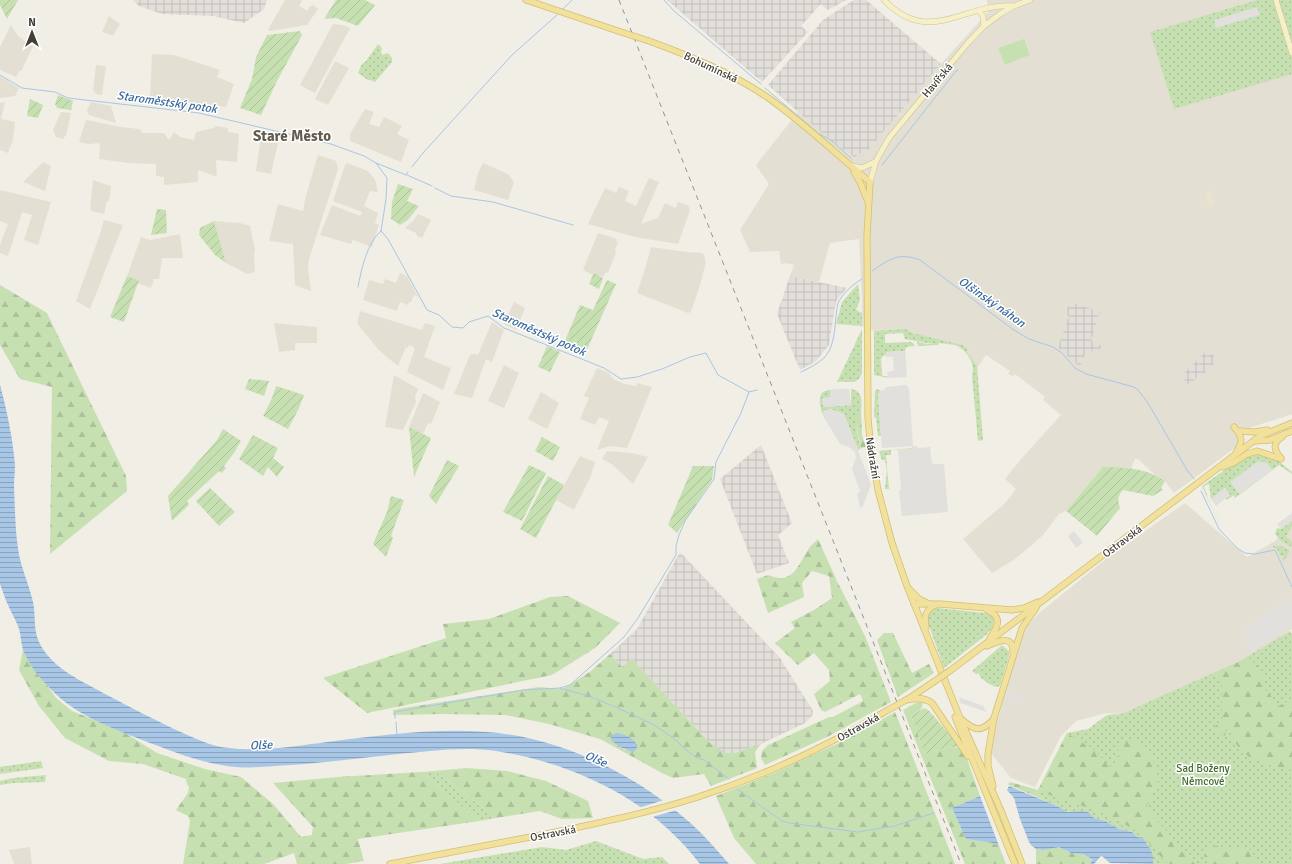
<svg xmlns="http://www.w3.org/2000/svg" width="1292" height="864" font-family="Signika,sans-serif">
  <defs>
    <pattern id="industrial-grid" width="8" height="8" patternUnits="userSpaceOnUse"><rect width="8" height="8" fill="#e2dfda"/><path d="M0 4h8M4 0v8" fill="none" stroke="#c3c0bc"/></pattern>
    <pattern id="grass-dots" width="8" height="8" patternUnits="userSpaceOnUse"><rect width="8" height="8" fill="#c7e0b2"/><path d="M2 2h.1M6 6h.1" fill="none" stroke="#acc19a" stroke-width="1.8" stroke-linecap="round"/></pattern>
    <pattern id="forest-firs" width="22" height="20" patternUnits="userSpaceOnUse"><rect width="22" height="20" fill="#c7e0b2"/><path d="M5 1l3.5 6h-7zM16 11l3.5 6h-7z" fill="#acc19a"/></pattern>
    <pattern id="garden-furrows" width="10" height="10" patternUnits="userSpaceOnUse"><rect width="10" height="10" fill="#c7e0b2"/><path d="M-1 1l2-2M0 10L10 0M9 11l2-2" fill="none" stroke="#acc19a"/></pattern>
    <pattern id="water-rules" width="6" height="5" patternUnits="userSpaceOnUse"><rect width="6" height="5" fill="#a8c6e6"/><path d="M0 2.5h6" fill="none" stroke="#8aa2bb"/></pattern>
  </defs>
  <rect width="100%" height="100%" fill="#f0eee5"/>
  <!-- residential -->
  <g fill="#e3e0d3">
    <path d="M285,0H302L299,6L308,11L309,7L313,5L318,9L307,25L270,31L268,30Z"/>
    <path d="M987,0H1292V414L1249,428L1237,427L1239,441L1236,447L1174,493L1165,481L1154,474L1138,459H1135L1131,468L1103,467L1066,511L1059,514L1044,534L1032,545L1015,559L992,573L963,539L1003,505L1010,497L1016,489L1005,479L1021,459L1061,415L1043,400L1045,397L1015,374L1013,376L1008,374L1010,371L986,355L977,368L967,352L969,349L963,345L913,333L905,329L874,331L862,326V300L859,239L830,243L819,282L790,276L794,265L787,263L781,264L779,251L750,252L740,230L769,184L756,165L798,112L854,158L859,153L863,156L941,64L988,12Z"/>
    <path d="M109,16L120,24L113,36L102,32Z"/>
    <path d="M333,24L343,25L350,28L315,93L300,85Z"/>
    <path d="M11,25L18,36L33,47L21,71H19L16,77L0,70V47Z"/>
    <path d="M152,54L174,55L220,70L217,77L234,84L226,107L150,99Z"/>
    <path d="M335,61L349,68L328,105L315,99Z"/>
    <path d="M96,65L106,66L102,95L96,94L93,90Z"/>
    <path d="M0,76L19,88L15,96L0,98Z"/>
    <path d="M5,102L1,119L15,122L13,139L8,153L0,150V103Z"/>
    <path d="M91,102L111,106L116,123L89,115L87,110Z"/>
    <path d="M365,109L374,112L369,124L379,127L384,117L402,126L397,134L409,140L401,162L350,141V134Z"/>
    <path d="M61,112L71,113L66,135L63,139L56,137L53,130Z"/>
    <path d="M86,120L121,127L140,129L142,133H164L168,139H170L174,132L180,137L194,140L196,132L214,128L215,126L228,128V132L239,134L237,162L216,160L217,177L198,170V182L164,185V177L156,176V164L129,163L99,159L100,149L99,143L89,144L79,142Z"/>
    <path d="M261,137L278,143L271,174L256,171Z"/>
    <path d="M318,155L336,161L338,169L309,259L308,268L311,291L295,285L293,244L269,241L278,204L303,211L305,199Z"/>
    <path d="M43,162L51,166L45,191L23,182Z"/>
    <path d="M347,163L368,171L375,180L378,192L370,191L364,206L378,213L375,223L379,225L372,247L353,240L351,244L320,235L332,205L360,216L362,212L333,201L345,165Z"/>
    <path d="M483,163L508,174L514,182L508,200L474,190L478,173Z"/>
    <path d="M649,178L659,182L641,224L658,218L665,203L676,208L678,202L688,205L690,210L678,244L635,237L588,224L605,188L616,193L619,187L629,191L625,201L636,206Z"/>
    <path d="M93,180L111,186L109,201H107L104,214L92,211L90,209Z"/>
    <path d="M0,190L51,202L38,245L24,240L32,215L22,212L8,256L0,253V245L8,224L0,221Z"/>
    <path d="M418,214L431,220L422,238L417,236L416,233L405,228L413,221Z"/>
    <path d="M104,220L123,225L90,309L76,301L99,237Z"/>
    <path d="M214,221L240,223L250,226L255,250L254,256L255,272L247,274L226,263Z"/>
    <path d="M598,233L617,239L616,241L618,242L615,250L616,252L608,273L606,272L603,277L594,274L593,275L583,270Z"/>
    <path d="M180,234L183,258H162L159,279H154L151,288L137,283L138,280L127,276L141,237L150,240Z"/>
    <path d="M651,247L687,252L702,253L704,255L706,262L700,285L691,312L688,313L637,293L647,262Z"/>
    <path d="M400,273L407,276L418,297L414,295L411,302H409L408,305L400,302L397,311L363,300L369,280L383,284L385,279L396,283Z"/>
    <path d="M514,302L525,308L516,330L504,324Z"/>
    <path d="M360,311L422,330L425,323L435,326L424,357L451,368L443,390L407,372L415,348L409,345L408,348L406,347L398,366L388,358L378,349L357,323Z"/>
    <path d="M492,322L504,330L492,362L486,359L472,398L454,394L470,355L474,354L478,355Z"/>
    <path d="M274,323L317,327V343H295V350L279,352Z"/>
    <path d="M504,365L519,373L504,408L488,401Z"/>
    <path d="M597,368L609,373L613,379L625,384L636,386L637,383L652,387L627,448L610,446L597,450L609,421L599,417L595,425L580,419L589,398L584,396Z"/>
    <path d="M394,375L417,388L418,390L415,396L416,402L403,430L385,427Z"/>
    <path d="M541,392L559,403L547,429L528,419Z"/>
    <path d="M423,393L440,402L431,424L428,423L423,434L409,427Z"/>
    <path d="M607,451L631,453L648,457L633,484L613,465L602,459Z"/>
    <path d="M580,456L595,462L590,478L574,510L556,500Z"/>
    <path d="M1185,503L1247,557L1275,541L1292,522V629L1274,641L1233,665L1121,714L1106,713L1076,721L1061,736L1035,787L1011,778L991,753L990,749L1007,685L1025,629L1038,614L1107,558Z"/>
    <path d="M30,847L32,864H14L9,850Z"/>
  </g>
  <!-- industrial -->
  <g fill="url(#industrial-grid)">
    <path d="M133,0H267L264,9L244,23L213,16L162,14L139,6Z"/>
    <path d="M667,0H846L828,10L821,4L801,26L808,32L762,82Z"/>
    <path d="M854,0H866L941,64L863,156L859,153L855,158L823,134L768,85L823,20Z"/>
    <path d="M790,276L847,288L836,301L829,345L816,361L800,370L777,314Z"/>
    <path d="M1070,302L1100,312L1091,340L1102,346L1096,353L1087,349L1080,367L1058,347L1069,316L1065,314Z"/>
    <path d="M1207,350L1218,359L1202,375L1200,374L1189,385L1181,376Z"/>
    <path d="M761,445L792,523L778,535L789,563L757,574L720,479Z"/>
    <path d="M680,552L780,658L813,711L812,716L805,723L761,744L735,753H724L709,742L632,659L622,667L610,654L637,629Z"/>
  </g>
  <!-- education -->
  <path fill="#e7e3d0" d="M1211,191L1215,205L1209,208L1204,194Z"/>
  <!-- grass -->
  <g fill="url(#grass-dots)">
    <path d="M1257,0H1292V74L1174,109L1150,32Z"/>
    <path d="M378,44L382,48L381,53L382,55L388,53L392,58V62L375,82L370,80H368L358,73L362,64L366,61Z"/>
    <path d="M858,284L860,300L856,310L862,313V326L836,324L842,302Z"/>
    <path d="M862,329V372C859,386 848,381 837,382Z"/>
    <path d="M905,329L913,333L963,345L968,349L967,352L977,366L983,440L978,441L972,376C976,364 967,350 955,345C950,344 944,344 939,343L938,345L918,346L917,342L928,344H933L905,339L903,333L885,334V343L911,342L914,344V346L906,347L905,353V351L886,352V355L883,356L881,359L882,374L883,376H887L888,378L874,375V331Z"/>
    <path d="M851,389C863,391 862,401 861,411V409C854,425 857,433 861,448L858,450L844,414L830,409L822,413C820,403 816,391 830,390V397L823,407L851,405Z"/>
    <path d="M877,389L881,391L878,395L881,436H878L876,418L874,417L875,391Z"/>
    <path d="M912,448L911,451V449L891,450V455H886L889,489H885L887,471L885,460H882L879,451Z"/>
    <path d="M1253,452L1276,459L1292,472V474L1279,465L1235,498L1234,495L1227,500L1226,498L1230,495L1225,488L1211,499L1209,484L1204,486L1208,498L1222,529L1202,486L1243,457Z"/>
    <path d="M1292,521V526L1286,536L1292,542V547L1281,541L1275,534L1277,528L1281,529Z"/>
    <path d="M1272,546H1282L1290,551L1284,561L1282,559L1284,556L1282,555L1280,557L1278,550Z"/>
    <path d="M937,608L986,613L990,614L994,620L993,627L986,635L944,668L928,623V615L930,611Z"/>
    <path d="M1290,631L1292,634V864H1153V858L1150,848L1143,838L1137,837L1132,832L1119,829L1105,821L1094,818L1090,814L1081,811L1073,812L1064,811L1057,806L1035,796L1067,733L1088,729L1107,715L1121,714L1238,662Z"/>
    <path d="M1002,645L1009,651V656L1000,686L996,687L989,684L980,677L979,673L976,674L972,671Z"/>
    <path d="M41,761L43,768L0,774V767Z"/>
    <path d="M435,771L496,818L479,821L421,772Z"/>
    <path d="M46,775L45,782L13,783L0,785V781L13,778Z"/>
    <path d="M596,841L643,859L662,857L669,864H440L542,847L566,850Z"/>
  </g>
  <!-- forest -->
  <g fill="url(#forest-firs)" fill-rule="evenodd">
    <path d="M0,285L47,313L126,476L127,491L50,554L52,387L20,379L0,345Z"/>
    <path d="M861,409L862,435L866,447L861,448C858,436 856,425 856,412Z"/>
    <path d="M818,539L837,581L865,636L891,702L829,736L765,765L761,758L762,751L768,745L829,717H833L863,701L860,694L825,712L821,710L814,694L830,681L829,670L814,653L798,665L775,643L795,628L791,622L814,610L832,598L829,576L812,571L802,583L804,597L768,613L757,579L768,575C793,585 796,568 808,550C810,546 815,542 818,539Z"/>
    <path d="M568,596L620,623L595,648L552,675L367,713L323,678L446,638L443,624L489,619L550,597Z"/>
    <path d="M884,633H893L912,673L929,664L934,673L898,697L877,640Z"/>
    <path d="M23,650L56,698L72,711L122,731L157,753L205,769L241,777L273,804L301,837L312,835L313,827L273,783L337,777L421,772L479,821L358,839L364,861L346,864H297L294,853L264,864H183L190,821L188,816L176,810L188,793L189,787L187,784L186,779L143,764L109,761L65,738L39,706L19,670Z"/>
    <path d="M610,654L622,667L632,659L709,742L726,753H735L761,744L755,752L757,768L711,786L704,774L673,778L662,773L600,739L549,724L505,715L442,714L393,715V710L403,708L539,687L563,689L591,671ZM623,735L637,743L625,750L613,742Z"/>
    <path d="M1249,657L1266,675L1262,685L1279,706L1292,699V770C1269,766 1238,760 1232,733L1226,729L1225,736L1213,729L1222,719V683L1215,673Z"/>
    <path d="M921,702L923,704L921,709L911,715L925,754L950,747L960,748L966,756L980,796L952,808L966,839L993,843L999,846L1006,864H965L903,710L916,703Z"/>
    <path d="M895,712L955,864H756L734,838L716,796L774,773L843,741Z"/>
    <path d="M1067,733L1094,750L1111,767C1118,758 1120,756 1117,744L1134,740L1153,753L1158,782L1146,808L1195,864H1167L1141,833L1103,813L1038,791L1035,796L1009,785L1008,784L1010,782L1038,790Z"/>
    <path d="M466,768L507,771L546,781L588,801L593,818L562,819L540,811L496,818L435,771Z"/>
    <path d="M1217,846L1251,850L1258,864H1211L1204,856L1207,848Z"/>
    <path d="M1054,847H1059L1071,853L1083,854L1091,858L1092,862L1087,864H1036V849L1043,850Z"/>
  </g>
  <!-- garden -->
  <g fill="url(#garden-furrows)">
    <path d="M0,0H18L7,19L0,5Z"/>
    <path d="M336,0H365L375,5L358,26L336,18L324,19Z"/>
    <path d="M300,31L302,35L277,81L261,115L240,108L252,79L256,57L267,35Z"/>
    <path d="M58,95L73,101L71,110L57,108L55,104Z"/>
    <path d="M30,99L43,105L38,118L27,116Z"/>
    <path d="M398,184L413,189L407,201L419,206L408,220L400,225L391,219L392,202Z"/>
    <path d="M157,209L166,210L167,233L151,235Z"/>
    <path d="M214,221L226,263L215,255L199,235L200,228Z"/>
    <path d="M594,273L603,278L599,289L589,284Z"/>
    <path d="M127,276L139,280L124,322L110,317Z"/>
    <path d="M607,280L616,284L585,354L573,349L572,352L562,348L580,305L593,310Z"/>
    <path d="M547,346L560,352L550,372L538,367Z"/>
    <path d="M249,379L269,381L264,396L245,389Z"/>
    <path d="M276,386L304,395L299,408L288,429L263,416L272,398Z"/>
    <path d="M409,427L431,438L414,477Z"/>
    <path d="M223,429L241,441L234,453L224,466L226,468L222,473L219,471L187,501L189,505L172,521L168,496L217,440Z"/>
    <path d="M253,435L278,448L273,458L284,467L277,477L268,467L263,476L239,459Z"/>
    <path d="M542,437L560,447L553,461L535,451Z"/>
    <path d="M447,460L459,466L436,504L429,496Z"/>
    <path d="M529,465L546,473L522,521L503,512Z"/>
    <path d="M693,466H714L712,480L677,533L668,525Z"/>
    <path d="M1103,467C1124,467 1147,468 1165,481L1161,488L1163,490L1153,496L1123,490C1117,496 1118,501 1120,508L1097,536L1066,511Z"/>
    <path d="M548,476L564,485L536,538L520,529Z"/>
    <path d="M210,488L235,512L219,526L196,501Z"/>
    <path d="M391,496L404,500L391,536L393,538L386,557L373,544L387,512Z"/>
    <path d="M924,708L928,710L932,714L960,747H950L925,754L911,715Z"/>
  </g>
  <!-- pitch -->
  <path fill="#c7e0b2" d="M1024,39L1030,55L1005,65L998,48Z"/>
  <!-- parking -->
  <g fill="#e1e0dc">
    <path d="M1257,7L1260,15L1216,28L1214,20Z"/>
    <path d="M905,351L907,374H906V377L888,378L887,372L894,371L893,357H886V352Z"/>
    <path d="M906,385L909,388L913,446H917L918,448L930,447L932,464H944L948,512L902,516L899,490H901L898,450L911,449L912,451V446L882,448L878,395L880,391L884,390L886,387Z"/>
    <path d="M836,389H849L851,405L823,407L822,398L830,397V390Z"/>
    <path d="M830,409L844,414L870,482L871,485L862,508H860L857,493H859L860,491L852,469L856,458L855,452L849,447L840,444L822,414L825,410Z"/>
    <path d="M1258,461L1267,463L1273,470L1239,494L1230,482Z"/>
    <path d="M1225,488L1230,495L1216,506L1211,499Z"/>
    <path d="M1292,513V521L1281,529L1277,524Z"/>
    <path d="M1074,531L1083,543L1076,548L1068,536Z"/>
    <path d="M1291,595L1292,625L1252,652L1240,632Z"/>
    <path d="M1007,691L1024,697L1021,705L1004,699Z"/>
    <path d="M959,697L983,706L987,712L960,703Z"/>
  </g>
  <!-- water -->
  <g fill="url(#water-rules)">
    <path d="M0,385C7,411 13,439 15,466C15,472 14,479 14,486C15,506 15,529 18,548C20,566 29,584 33,602C36,616 33,629 39,642C52,669 82,681 107,695C130,707 153,719 176,730C193,737 211,747 229,748C259,752 297,746 327,742C393,734 466,723 532,739C594,754 655,788 701,833C711,843 720,854 729,864H700C652,800 574,763 496,751C474,748 451,749 430,751C383,755 337,762 290,765C272,766 254,768 236,767C202,764 169,750 137,738C104,725 70,712 46,684C37,675 28,662 23,650C21,643 21,636 19,629C17,622 12,614 9,607C5,599 3,592 0,584Z"/>
    <path d="M615,733C622,732 635,739 638,746L634,752C625,750 617,746 610,739Z"/>
    <path d="M1009,786L1057,806L1067,812L1081,811L1088,812L1094,818L1105,821L1119,829L1132,832L1137,837L1143,838L1151,850L1153,857V864L1111,863C1107,862 1105,857 1101,856L1094,864H1087L1091,863L1092,859L1083,854L1071,853L1059,847L1043,850L1036,849L1032,846L1029,842L1020,819L1014,798L1007,790Z"/>
    <path d="M980,796L999,846L993,843L966,839L952,808Z"/>
  </g>
  <!-- pier -->
  <path fill="#f0eee5" d="M664,800L677,810L652,817L638,808Z"/>
  <g fill="none" stroke-linecap="round" stroke-linejoin="round">
    <!-- stream -->
    <g stroke="#a8c6e6" stroke-width="1">
      <path d="M664,0L674,11L761,84"/>
      <path d="M563,9L572,0"/>
      <path d="M0,75L22,88L55,92L68,98L199,113L331,144L364,156L376,163L387,178L386,199L381,231L388,239L427,310L439,315L452,327L463,328L469,322L488,316L504,328L604,368L621,379L637,377L662,369L690,357L706,353L718,375L749,392L757,390"/>
      <path d="M765,88L818,133L832,141L852,159"/>
      <path d="M376,163L406,175L408,172"/>
      <path d="M882,165L956,71L958,70"/>
      <path d="M412,167L423,153L512,55L557,15"/>
      <path d="M407,175L432,186"/>
      <path d="M435,188L451,196L493,202L573,225"/>
      <path d="M872,271C890,259 898,252 920,260L1014,330L1029,339L1053,347L1062,353L1075,368L1086,374L1134,387L1138,390L1148,403L1187,470L1194,479"/>
      <path d="M358,287C361,271 367,242 381,231"/>
      <path d="M801,372C809,368 818,364 825,357C837,343 834,320 838,303C843,293 852,285 862,279"/>
      <path d="M1201,491L1219,529L1238,549L1245,553L1255,554L1275,550L1292,587"/>
      <path d="M560,688L570,685L624,637L638,618L676,555V546L679,535L685,521L714,479L716,462L741,413L749,392"/>
      <path d="M395,718V712L523,690L560,688L588,696L616,707L654,725L672,737L690,753L697,758L704,760L729,779"/>
      <path d="M396,722L397,736"/>
      <path d="M737,789L782,821L789,823L858,832L894,826L934,813"/>
      <path d="M949,808H952"/>
    </g>
    <defs>
      <g id="secondary">
        <path d="M884,0C929,47 963,3 1013,6"/>
        <path d="M1276,0L1292,53"/>
        <path d="M979,11L983,16L984,26"/>
        <path d="M852,166L862,168L875,162"/>
        <path d="M870,182L876,161L889,138L967,44L984,26L1000,14L1014,6L1030,0"/>
      </g>
      <g id="primary">
        <path d="M526,0L618,31"/>
        <path d="M649,41C690,56 730,72 767,97C803,122 836,154 870,182L867,236L868,418L871,451L878,490L892,543L907,586L960,718L1002,813L1022,864"/>
        <path d="M854,172L860,182L868,202"/>
        <path d="M1234,427C1243,438 1243,441 1236,453"/>
        <path d="M1240,431L1254,432L1267,430"/>
        <path d="M1255,441L1270,440L1292,431"/>
        <path d="M1281,458C1274,450 1272,443 1282,437"/>
        <path d="M1223,467L1233,463L1247,454L1257,451L1281,459"/>
        <path d="M909,589L919,599L927,603"/>
        <path d="M914,604H940L1012,610L1024,608L1038,602"/>
        <path d="M987,610C1003,617 998,627 990,638"/>
        <path d="M926,627C924,617 925,609 936,605"/>
        <path d="M987,646C998,641 1014,634 1013,653"/>
        <path d="M951,670L1260,436L1292,423"/>
        <path d="M908,699L932,683"/>
        <path d="M906,700C915,698 924,697 932,703L968,756"/>
        <path d="M955,717L1015,864"/>
        <path d="M961,719C975,731 981,733 994,719"/>
        <path d="M993,786L988,766V754L994,718L1022,628L1036,608"/>
        <path d="M390,864C438,855 487,845 536,836C590,825 645,814 698,797C764,776 828,746 888,710"/>
      </g>
    </defs>
    <!-- secondary casing -->
    <use href="#secondary" stroke="#cac299" stroke-width="6"/>
    <!-- primary casing -->
    <use href="#primary" stroke="#d4bf6f" stroke-width="7"/>
    <!-- secondary -->
    <use href="#secondary" stroke="#f7f0c7" stroke-width="5"/>
    <!-- primary -->
    <use href="#primary" stroke="#f1e19c" stroke-width="5.5"/>
    <!-- rail -->
    <path stroke="#939393" stroke-width="1" stroke-dasharray="5 5" stroke-linecap="butt" d="M619,0L961,864"/>
    <defs>
      <g id="primary-bridge">
        <path d="M618,31L649,41"/>
        <path d="M932,683L951,670"/>
        <path d="M888,710L906,700"/>
      </g>
    </defs>
    <!-- primary-bridge casing -->
    <use href="#primary-bridge" stroke="#d4bf6f" stroke-width="7" stroke-linecap="butt"/>
    <!-- primary-bridge -->
    <use href="#primary-bridge" stroke="#f1e19c" stroke-width="5.5"/>
  </g>
  <g text-anchor="middle" stroke-width="3" stroke-linejoin="round" paint-order="stroke">
    <!-- street labels -->
    <g font-size="11" fill="#413e35" stroke="#fff">
      <text transform="translate(711 67) rotate(25)" y="4">Bohumínská</text>
      <text transform="translate(937 80) rotate(-50)" y="4">Havířská</text>
      <text transform="translate(873 458) rotate(81)" y="4">Nádražní</text>
      <text transform="translate(1122 541) rotate(-37)" y="4">Ostravská</text>
      <text transform="translate(858 727) rotate(-29)" y="4">Ostravská</text>
      <text transform="translate(553 833) rotate(-11)" y="4">Ostravská</text>
    </g>
    <!-- park labels -->
    <g font-size="11" fill="#416b30" stroke="#fff">
      <text x="1203" y="772">Sad Boženy<tspan x="1203" dy="13">Němcové</tspan></text>
    </g>
    <!-- water labels -->
    <g font-size="12" font-style="italic" fill="#3c6c9f" stroke="#fff">
      <text transform="translate(167 102) rotate(8)" y="4">Staroměstský potok</text>
      <text transform="translate(992 302) rotate(35)" y="4">Olšinský náhon</text>
      <text transform="translate(539 332) rotate(24)" y="4">Staroměstský potok</text>
      <text transform="translate(261 745) rotate(-3)" y="4">Olše</text>
      <text transform="translate(596 759) rotate(23)" y="4">Olše</text>
    </g>
    <!-- district labels -->
    <g font-size="15" font-weight="bold" fill="#635c4e" stroke="#fff">
      <text x="292" y="141">Staré Město</text>
    </g>
  </g>
  <!-- north arrow -->
  <g transform="translate(32 32)" stroke="#ffffff" stroke-width="3" paint-order="stroke">
  <path d="M0-3L7 15L0 10L-7 15Z" fill="#413e35"/>
  <text y="-6" font-size="11" font-weight="bold" text-anchor="middle" fill="#413e35">N</text>
  </g>
</svg>
